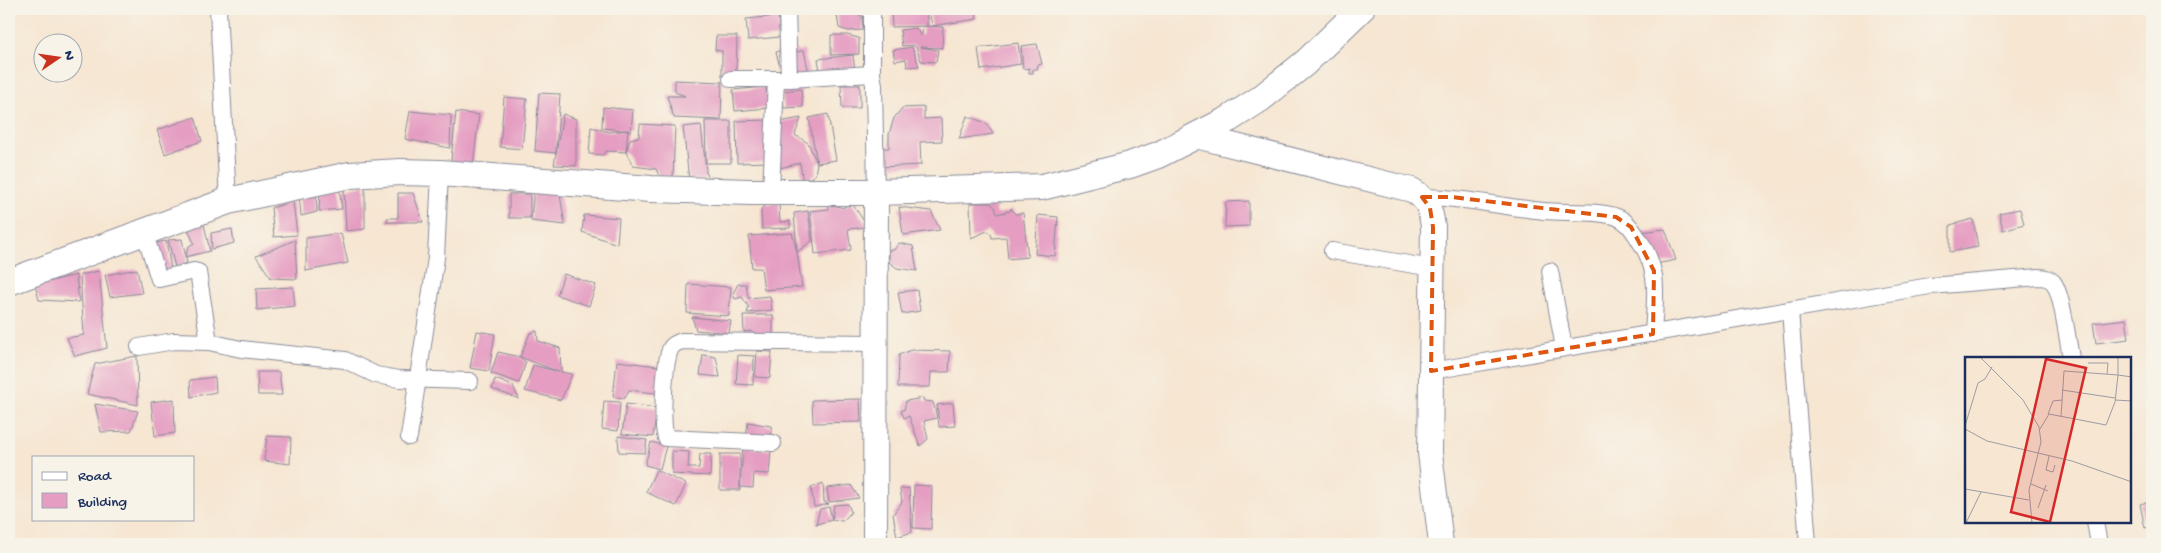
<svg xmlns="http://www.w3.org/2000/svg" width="2161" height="553" font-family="'Gochi Hand',sans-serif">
  <rect width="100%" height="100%" fill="#f7f3e8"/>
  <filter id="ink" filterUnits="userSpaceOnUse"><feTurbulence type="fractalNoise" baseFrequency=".02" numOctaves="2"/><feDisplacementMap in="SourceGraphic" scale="10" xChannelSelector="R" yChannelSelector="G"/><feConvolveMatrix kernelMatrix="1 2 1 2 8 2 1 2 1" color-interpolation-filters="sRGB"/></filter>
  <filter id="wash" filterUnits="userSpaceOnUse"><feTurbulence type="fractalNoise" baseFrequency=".0096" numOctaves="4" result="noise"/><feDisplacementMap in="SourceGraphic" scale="20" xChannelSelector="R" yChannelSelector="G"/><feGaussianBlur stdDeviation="1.12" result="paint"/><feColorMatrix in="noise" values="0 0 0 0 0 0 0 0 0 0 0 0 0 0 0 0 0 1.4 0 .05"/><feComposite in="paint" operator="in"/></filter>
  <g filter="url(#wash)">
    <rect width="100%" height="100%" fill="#f6e6d2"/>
    <g id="blocks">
      <!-- building -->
      <g fill="#e59ec2">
        <path d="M770,9H790L791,12L772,16Z"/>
        <path d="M819,9H845V11L819,14Z"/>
        <path d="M891,9H927V26L892,27Z"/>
        <path d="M929,9H976L977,19L932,26Z"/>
        <path d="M851,12L862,16L863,30L848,31L839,28L837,15Z"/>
        <path d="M778,16L780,37L748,40L746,19Z"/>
        <path d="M923,26L943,27L942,48L920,47L938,50L936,62L921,61L916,47L913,45L902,46L900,30L916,28L920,35H922Z"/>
        <path d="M831,35H847L859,38V54L831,55Z"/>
        <path d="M716,36H737L736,76H722V51L715,50Z"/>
        <path d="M1018,43L1021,64L981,70L978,48Z"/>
        <path d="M1037,44L1042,64L1038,65L1037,69H1033V73H1029V68L1023,69L1021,46Z"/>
        <path d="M912,47L919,66L907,67L906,59L895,61L893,50Z"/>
        <path d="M795,48L798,52L804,50L809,74L786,79L783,63L779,64L776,52Z"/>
        <path d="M853,55L856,79L821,78L818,59Z"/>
        <path d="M675,80L722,82L721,120L674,118L667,96H685L675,92Z"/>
        <path d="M841,85H860V108H842Z"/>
        <path d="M766,87L768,108L735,111L733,90Z"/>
        <path d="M801,89L803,107L784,108L782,91Z"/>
        <path d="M539,93L560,94L556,153L535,151Z"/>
        <path d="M504,97L527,99L522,149L500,147Z"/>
        <path d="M603,107L633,110L631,131L602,128Z"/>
        <path d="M924,107V119L941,118L942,141L920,142L921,165L879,167L878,148H889V134L894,118L902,108Z"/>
        <path d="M410,111L451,115L450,148L405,139Z"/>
        <path d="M456,112L479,115L473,166L450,170Z"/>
        <path d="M563,114L576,119V166L554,165Z"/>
        <path d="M828,114L836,160L817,163L809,118Z"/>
        <path d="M967,116L986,123L993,134L959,139Z"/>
        <path d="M195,117L202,141L165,154L157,130Z"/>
        <path d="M801,118L795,135L808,143L817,163L815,175L803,182L800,163L776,169L773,123Z"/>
        <path d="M767,120L768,162L737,163L736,121Z"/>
        <path d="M705,121H731V163H706Z"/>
        <path d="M640,124L675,126L673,177L659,176L656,169L633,166L626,152L630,139L639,137Z"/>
        <path d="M701,125L707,179L689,180L683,127Z"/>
        <path d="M591,127L609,132L628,130L626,152L606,151L603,155L589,154Z"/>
        <path d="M365,185V229L346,231L344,189Z"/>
        <path d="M534,187L559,189L565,225L531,221Z"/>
        <path d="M339,188L342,209L319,211L320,191Z"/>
        <path d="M316,192L317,212L301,216L299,195Z"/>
        <path d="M398,193H413L423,222H387V218H398Z"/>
        <rect x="509" y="194" width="21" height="24"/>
        <path d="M1249,201V226L1225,227L1226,202Z"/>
        <path d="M293,202L297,235L274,237L271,208Z"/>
        <path d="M851,202L868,227L848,229L851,250L815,254L810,211L829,209L828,203L843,208Z"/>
        <path d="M779,203L780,222L790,221V228L762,229L761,209L766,204Z"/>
        <path d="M970,203H990L995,207L997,214L1010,211L1011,208L1015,214L1023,213L1028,257L1008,259L1006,237L992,238L991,234L987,231L971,238Z"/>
        <path d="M899,207L931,211L940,230L903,235Z"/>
        <path d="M2020,209L2024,224L2003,230L1999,213Z"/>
        <path d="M808,211L812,241L797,252L802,287L764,290L761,268H752L749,236L792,233L797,252L794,213Z"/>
        <path d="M584,215L619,218L617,244L582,232Z"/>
        <path d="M1038,215L1058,217L1055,256L1035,254Z"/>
        <path d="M1973,219L1978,247L1950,252V225Z"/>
        <path d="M203,220L210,251L185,257L189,246L194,243L187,227Z"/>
        <path d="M232,229L234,243L212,249L211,233Z"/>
        <path d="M1665,229L1676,260L1656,264L1641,232Z"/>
        <path d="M341,233L348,263L306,271V238Z"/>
        <path d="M182,239L187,263L175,267L168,240Z"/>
        <path d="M295,240L297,279L271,278L256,256Z"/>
        <path d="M166,241L171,269L162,270L156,243Z"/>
        <path d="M899,243L913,246L917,271L897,268L889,262V250H894Z"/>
        <path d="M137,269L142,293L110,297L105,275Z"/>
        <path d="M99,271L107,348L75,356L67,338L84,335L80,275Z"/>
        <path d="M564,274L596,285L589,306L557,295Z"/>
        <path d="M76,275L79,302L39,300L35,285Z"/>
        <path d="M688,284L731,287L729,316L687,313Z"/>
        <path d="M738,284H746L748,298L770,296L772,310L747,313L749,307L742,297L735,299L733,293Z"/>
        <path d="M293,287L295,306L257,310L256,289Z"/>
        <path d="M917,290L920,311L902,314L898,292Z"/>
        <path d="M743,315H773V340L753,341L752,331L744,332Z"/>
        <path d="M692,317L731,321L729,333L696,330Z"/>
        <path d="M2126,319L2129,339L2096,343L2093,323Z"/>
        <path d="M477,331L495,334L489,371L470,368Z"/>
        <path d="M537,331L538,341L560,348L561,372L572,374L561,400L525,391L533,365L559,372L520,357L530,333Z"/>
        <path d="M911,350L950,351L949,372H931L930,387H898L899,355Z"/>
        <path d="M757,351L772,352L770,378L755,377Z"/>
        <path d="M498,352L520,357L526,362L519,383L491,373Z"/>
        <path d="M703,355L716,357L720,377L700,375Z"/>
        <path d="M738,355L754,356L753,385L736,384Z"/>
        <path d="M137,356L138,405L87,394L95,364Z"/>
        <path d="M617,361L666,367L663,394L629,390L625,398L613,397Z"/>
        <path d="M257,372H279L282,395H258Z"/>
        <path d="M215,377L216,392L191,397L190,380Z"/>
        <path d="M495,379L513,386L519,399L492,389Z"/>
        <path d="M923,398L924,401L933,402L937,418L924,421L928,439L920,446L909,416L904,418L901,410H904L906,401Z"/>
        <path d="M174,399L175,433L155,436L151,402Z"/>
        <path d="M860,399L861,422L813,423L812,400Z"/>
        <path d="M604,401L620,402L618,431L602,429Z"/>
        <path d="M953,403L955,426L939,427L937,405Z"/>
        <path d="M95,404L138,411L131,431L101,432Z"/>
        <path d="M626,404L657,408L653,437L622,434Z"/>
        <path d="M748,422L771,426L773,443L746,438Z"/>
        <path d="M267,436L291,437L290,464L264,461Z"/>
        <path d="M618,436L647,440L645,453L619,452Z"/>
        <path d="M651,442L666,446L660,469L645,465Z"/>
        <path d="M743,447L771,450L769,474L754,473L753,488L740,487Z"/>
        <path d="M672,451L689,452L688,468H699L700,454H711L710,476L672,474Z"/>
        <rect x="720" y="454" width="20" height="36"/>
        <path d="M656,470L686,484L676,506L646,492Z"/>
        <path d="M823,483L824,502L829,504L814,507L811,488Z"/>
        <path d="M851,485L859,498L829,502L827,488Z"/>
        <path d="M914,485L932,486L931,529L913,528Z"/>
        <path d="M909,488L912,532L897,537L893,514L902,502L900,489Z"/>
        <path d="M2152,501V526L2145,528L2140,504Z"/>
        <path d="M848,504L851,512L843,521L832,520L834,505Z"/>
        <path d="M829,507L832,520L816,524L820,509Z"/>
        <path d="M918,541H929L930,544H918Z"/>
        <path d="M915,542V544H900V543Z"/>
      </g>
    </g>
  </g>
  <g filter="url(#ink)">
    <use href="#blocks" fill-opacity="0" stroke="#888a98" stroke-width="1"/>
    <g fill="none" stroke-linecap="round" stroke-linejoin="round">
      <defs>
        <g id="street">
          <path d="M218,9L228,201"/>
          <path d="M787,9L789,79"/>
          <path d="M872,9V74L874,85L876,192"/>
          <path d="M731,79H789L872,74"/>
          <path d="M771,192L776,79"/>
          <path d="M1422,197C1464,197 1503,207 1544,211C1564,213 1599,210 1617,217C1627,221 1632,229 1638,238C1661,272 1655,296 1653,334"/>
          <path d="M144,231L159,279L194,271L198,272L209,342"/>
          <path d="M1332,251L1432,268"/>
          <path d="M1550,271L1564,348"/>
          <path d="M1790,310L1808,544"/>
          <path d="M139,347L174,341L209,342L241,349L345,360L376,375L399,379L470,381"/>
          <path d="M1431,371L1930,286L2039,277C2044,277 2049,278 2053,282C2062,292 2068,343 2071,358"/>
          <path d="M409,437L436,258L440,173"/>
          <path d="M773,443L666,438C661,423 664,365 670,350C672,344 677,343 682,341L875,343"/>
          <path d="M2095,522L2099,544"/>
        </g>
        <g id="secondary">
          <path d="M1196,136L1412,190C1428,199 1431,210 1433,227L1430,453L1441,544"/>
          <path d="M875,544L876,192"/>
        </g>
        <path id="primary" d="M9,282L228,201L350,175L400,172L440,173L651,189L750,192H876L1042,187L1130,165L1158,155L1229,119L1260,99L1305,63L1361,9"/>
      </defs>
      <!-- street casing -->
      <use href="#street" stroke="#888a98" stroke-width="18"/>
      <!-- secondary casing -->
      <use href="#secondary" stroke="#888a98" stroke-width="26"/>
      <!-- primary casing -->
      <use href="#primary" stroke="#888a98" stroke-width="28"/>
      <!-- street -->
      <use href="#street" stroke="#fff" stroke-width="16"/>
      <!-- secondary -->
      <use href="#secondary" stroke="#fff" stroke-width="24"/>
      <!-- primary -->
      <use href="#primary" stroke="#fff" stroke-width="26"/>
    </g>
  </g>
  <!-- marked area -->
  <path fill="none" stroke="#de5710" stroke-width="4" stroke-dasharray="10 6" stroke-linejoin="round" d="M1422,197H1452L1616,217L1631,227L1654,271L1653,334L1431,371L1433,227L1430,208Z"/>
  <!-- overview -->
  <g transform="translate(1965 357)">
    <rect width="166" height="166" fill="#f6e6d2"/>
    <path fill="none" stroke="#9e9da4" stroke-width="1" d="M16,1L58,43L74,70L76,85L64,133L67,166M123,6H143L142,17M97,33L150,41M150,43L167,44M83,57L88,44L97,43M96,60L99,14L153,18V1M0,69L13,26L20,22L27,10M0,72L22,84L107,104L167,125M75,72L84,57L141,68L150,45L153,18L167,20M84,99L81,113L88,115L90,108M66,127L83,134M0,132L64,143M73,151L81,128M1,166L16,135"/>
    <path fill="#d62828" fill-opacity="0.15" stroke="#d62828" stroke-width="2.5" d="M81,2L121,11L85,165L46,155Z"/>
    <rect width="166" height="166" fill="none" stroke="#1b2f5e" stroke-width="2.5"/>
  </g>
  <!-- margin -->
  <rect width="2161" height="553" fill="none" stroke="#f7f3e8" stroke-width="30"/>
  <!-- legend -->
  <rect x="32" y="456" width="162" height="65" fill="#f7f3e8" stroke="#9fa5b1"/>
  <rect x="42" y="472" width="25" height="8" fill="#ffffff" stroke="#9fa5b1"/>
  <text x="78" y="480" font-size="15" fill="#1b2f5e">Road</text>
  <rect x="42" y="493" width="25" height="15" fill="#e59ec2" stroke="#9fa5b1"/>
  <text x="78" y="506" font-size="15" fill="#1b2f5e">Building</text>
  <!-- north arrow -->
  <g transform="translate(58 58) rotate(77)"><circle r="24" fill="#f7f3e8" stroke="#9fa5b1"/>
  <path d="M0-4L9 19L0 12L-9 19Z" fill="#c8321e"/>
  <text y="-8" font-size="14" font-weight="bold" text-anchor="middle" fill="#1b2f5e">N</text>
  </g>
</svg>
